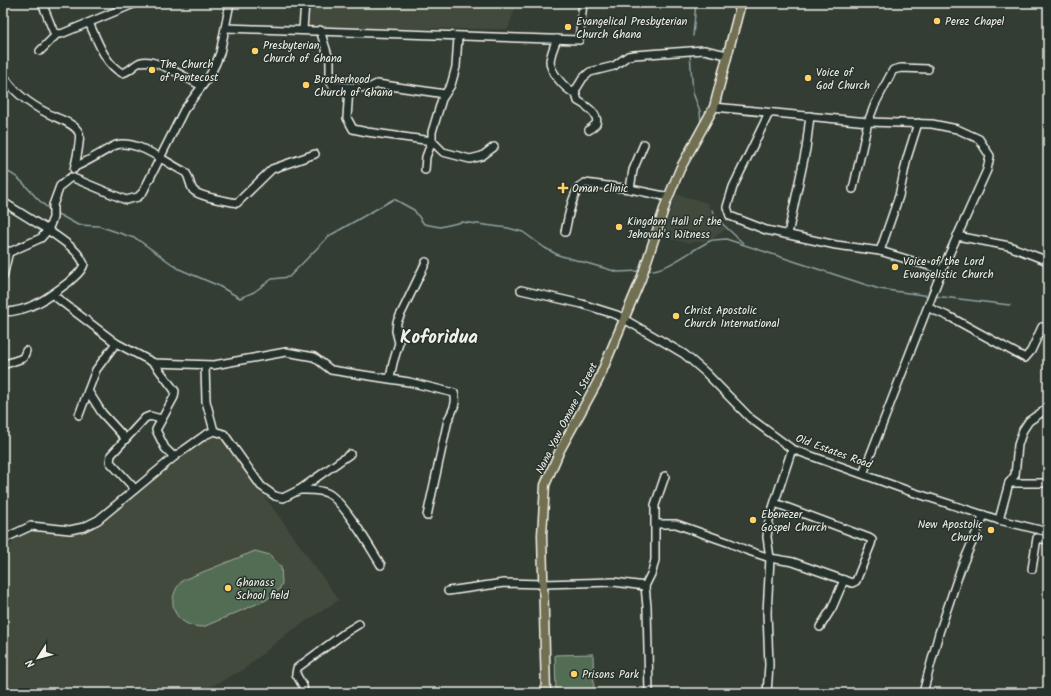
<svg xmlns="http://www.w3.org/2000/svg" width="1051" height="696" font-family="Kalam,sans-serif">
  <rect width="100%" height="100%" fill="#333d34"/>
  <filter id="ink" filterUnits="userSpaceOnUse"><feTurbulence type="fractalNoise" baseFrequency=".025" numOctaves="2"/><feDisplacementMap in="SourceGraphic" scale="8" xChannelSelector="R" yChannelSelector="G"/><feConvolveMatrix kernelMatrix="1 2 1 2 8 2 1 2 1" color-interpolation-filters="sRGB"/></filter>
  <g filter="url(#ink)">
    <!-- built -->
    <g fill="#43493c">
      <path d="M308,3H517L508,29L313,28L304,26Z"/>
      <path d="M676,194L708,203L712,218L726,229L711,240L688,243L662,237Z"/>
      <path d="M214,432L224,440L339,600L288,633L243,670L210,687L204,693H3V561L6,552L17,536L26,531L35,529L55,533L74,531L97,524L174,459Z"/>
    </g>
    <!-- pitch -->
    <g fill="#526d54" stroke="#a3af9e">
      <path d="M255,551L270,555L281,567L282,583L279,590L266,600L203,627C174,627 163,600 183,580Z"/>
      <path d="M593,654L594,693H556L555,655Z"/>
    </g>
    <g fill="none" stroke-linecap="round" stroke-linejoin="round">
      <!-- stream -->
      <g stroke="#8ea2a1" stroke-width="1.5">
        <path d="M693,36L696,3"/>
        <path d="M690,54L693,93L700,111L701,124"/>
        <path d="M3,170C25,177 32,199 51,210"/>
        <path d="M712,210L715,217L743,243"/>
        <path d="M56,213L78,225L99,226L137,239L179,269L217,285L240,298L254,292L272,279L289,277L329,236L394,199L414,210L424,224L440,227L462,222L508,228L523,232L545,248L558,255L618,272L640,271"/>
        <path d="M646,271C670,270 689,251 710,241C715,239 721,240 726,239L879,289L930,296"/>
        <path d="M934,296L1010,305"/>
      </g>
      <defs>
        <g id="minor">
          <path d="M42,3L54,33L61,34L136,3"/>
          <path d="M89,23C98,41 104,63 122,73C130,72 134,64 141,62C156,58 188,79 202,86"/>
          <path d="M226,28L579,40L583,3"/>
          <path d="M303,29L305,3"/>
          <path d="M320,30L330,62V81L333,86L369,88L377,84L445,94"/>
          <path d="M557,39C554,46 551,53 550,61C550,72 564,87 572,92L575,91"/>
          <path d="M40,51L57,34"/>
          <path d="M3,74C12,91 31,105 49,114C58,119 75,123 79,133C81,138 76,163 74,169"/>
          <path d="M349,88L347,118L353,129L367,132L432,141L443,152L470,159L482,156L494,147"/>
          <path d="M714,107L868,122L932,124L957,129L979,139L990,156L987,170L942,270L863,474"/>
          <path d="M769,113L733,187L727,207L730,216L766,230L836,245L880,251L942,270"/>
          <path d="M589,130L596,124C600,114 585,105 578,101L575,91L583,78L590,72L614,66L628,56L634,55L704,50L727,55"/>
          <path d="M75,167C88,161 98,155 110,148C130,133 166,163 185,172C190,177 189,184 193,190C199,197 228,201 237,203L272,169L315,154"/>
          <path d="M425,170L426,157L432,141V132L442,99L451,85L456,67L458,37"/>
          <path d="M630,189L633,170L644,144"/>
          <path d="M853,189L868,122L875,104L893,70L901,68L928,69"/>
          <path d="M3,202L48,230L53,218V205L60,186L71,177L126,200L138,197L143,192L184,110L209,77L216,63L220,53L230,3"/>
          <path d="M565,232C568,220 572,188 585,183L630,189L669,197"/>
          <path d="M788,234L806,149L810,116"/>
          <path d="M957,236L1009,246L1048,261"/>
          <path d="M880,251L899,196L907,158L918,123"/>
          <path d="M3,255L41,238L48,230C61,240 78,249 84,264C82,272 75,276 70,281C49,297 30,312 3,312"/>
          <path d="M3,277L9,251"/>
          <path d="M521,290L582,304L617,315L662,341L684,354L705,372L750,418L792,449L909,491L999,520L1048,532"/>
          <path d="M53,295L116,343L154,363L214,365L286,352L314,357L331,370L409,382L454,393C458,402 452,412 448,420L427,516"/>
          <path d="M929,308L952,318L1025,358L1031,351L1042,327"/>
          <path d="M116,343L96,370L88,391L102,413L125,438"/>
          <path d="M154,363L175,391L174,397L156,430L165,448L174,457"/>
          <path d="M3,365L23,358L26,351"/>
          <path d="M205,366L206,401L214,431"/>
          <path d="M390,378L393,363L399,343L396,331L397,322L426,262"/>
          <path d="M79,415L88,391"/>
          <path d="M1009,483H1048"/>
          <path d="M135,489L110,462L111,455L145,418L150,416L161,419"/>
          <path d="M299,490C308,490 319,489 327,493C343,500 371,549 381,565"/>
          <path d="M999,520L1009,483L1015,475L1018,445L1023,430L1029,421L1048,408"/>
          <path d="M656,524H676L730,543L746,550L770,558L793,562L852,583L856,581L871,544L872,540L869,538L775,503"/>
          <path d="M3,539L31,526L70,530L84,527L98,520L174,457L205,435L214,431L224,434L261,486L275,496L283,498L299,490L350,454"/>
          <path d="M1032,569L1037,538L1048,540"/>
          <path d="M448,591L504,583L543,584L614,582L645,586"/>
          <path d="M820,627L832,608L844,580"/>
          <path d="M304,693L303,686L296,674L297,668L346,632L359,624"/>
          <path d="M649,693L647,607L645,586L652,572L655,560V505L665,476"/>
          <path d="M767,693L769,665L767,613L770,558L767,537L769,520L792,449"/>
          <path d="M923,693L939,633L961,568L984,515"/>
        </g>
        <path id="major" d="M546,693L542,535L545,485L560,450L598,381L641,279L666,203L680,169L714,107L741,3"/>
      </defs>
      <!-- minor casing -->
      <use href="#minor" stroke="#f4f1e8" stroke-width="10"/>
      <!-- major casing -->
      <use href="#major" stroke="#f4f1e8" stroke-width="11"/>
      <!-- minor -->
      <use href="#minor" stroke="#26332d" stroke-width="7"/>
      <!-- major -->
      <use href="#major" stroke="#716f52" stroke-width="8"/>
    </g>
  </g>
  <!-- markers -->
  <g fill="#ffd166" stroke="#26332d" stroke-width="1.5">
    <circle cx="937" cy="21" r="4"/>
    <circle cx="568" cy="27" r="4"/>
    <circle cx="255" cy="51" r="4"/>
    <circle cx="152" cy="70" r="4"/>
    <circle cx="808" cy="78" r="4"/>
    <circle cx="306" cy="85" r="4"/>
    <path d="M561 182h4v4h4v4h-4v4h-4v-4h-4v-4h4z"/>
    <circle cx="619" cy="227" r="4"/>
    <circle cx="895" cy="267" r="4"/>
    <circle cx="676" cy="316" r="4"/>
    <circle cx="753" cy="520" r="4"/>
    <circle cx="991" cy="530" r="4"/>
    <circle cx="228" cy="588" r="4"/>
    <circle cx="574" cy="674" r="4"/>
  </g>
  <g text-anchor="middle" stroke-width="3" stroke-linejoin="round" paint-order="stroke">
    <!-- poi labels -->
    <g font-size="11" fill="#f4f1e8" stroke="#26332d" text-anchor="start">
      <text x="576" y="25">Evangelical Presbyterian<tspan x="576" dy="13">Church Ghana</tspan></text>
      <text x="945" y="25">Perez Chapel</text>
      <text x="263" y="49">Presbyterian<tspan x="263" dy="13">Church of Ghana</tspan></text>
      <text x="160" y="68">The Church<tspan x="160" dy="13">of Pentecost</tspan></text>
      <text x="816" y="76">Voice of<tspan x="816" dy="13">God Church</tspan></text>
      <text x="314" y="83">Brotherhood<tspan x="314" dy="13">Church of Ghana</tspan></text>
      <text x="572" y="192">Oman Clinic</text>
      <text x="627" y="225">Kingdom Hall of the<tspan x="627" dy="13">Jehovah's Witness</tspan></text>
      <text x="903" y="265">Voice of the Lord<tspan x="903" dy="13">Evangelistic Church</tspan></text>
      <text x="684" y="314">Christ Apostolic<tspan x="684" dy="13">Church International</tspan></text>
      <text x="761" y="518">Ebenezer<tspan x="761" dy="13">Gospel Church</tspan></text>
      <text x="983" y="528" text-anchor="end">New Apostolic<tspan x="983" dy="13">Church</tspan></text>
      <text x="236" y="586">Ghanass<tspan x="236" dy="13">School field</tspan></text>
      <text x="582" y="678">Prisons Park</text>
    </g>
    <!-- street labels -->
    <g font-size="11" fill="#f4f1e8" stroke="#26332d">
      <text transform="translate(566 418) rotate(-63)" y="4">Nana Yaw Omane I Street</text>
      <text transform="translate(834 451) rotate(20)" y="4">Old Estates Road</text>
    </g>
    <!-- town labels -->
    <g font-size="19" font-weight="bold" fill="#f4f1e8" stroke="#26332d">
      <text x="439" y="343">Koforidua</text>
    </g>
  </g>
  <!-- margin -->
  <rect width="1051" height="696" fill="none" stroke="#26332d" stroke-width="16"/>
  <rect x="8" y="8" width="1035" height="680" fill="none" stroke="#f4f1e8" stroke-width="1.5" filter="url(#ink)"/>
  <!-- north arrow -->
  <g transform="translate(38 658) rotate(234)" stroke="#26332d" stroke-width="3" paint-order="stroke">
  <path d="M0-3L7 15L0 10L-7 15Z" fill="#f4f1e8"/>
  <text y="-6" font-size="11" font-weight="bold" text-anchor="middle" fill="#f4f1e8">N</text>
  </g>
</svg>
